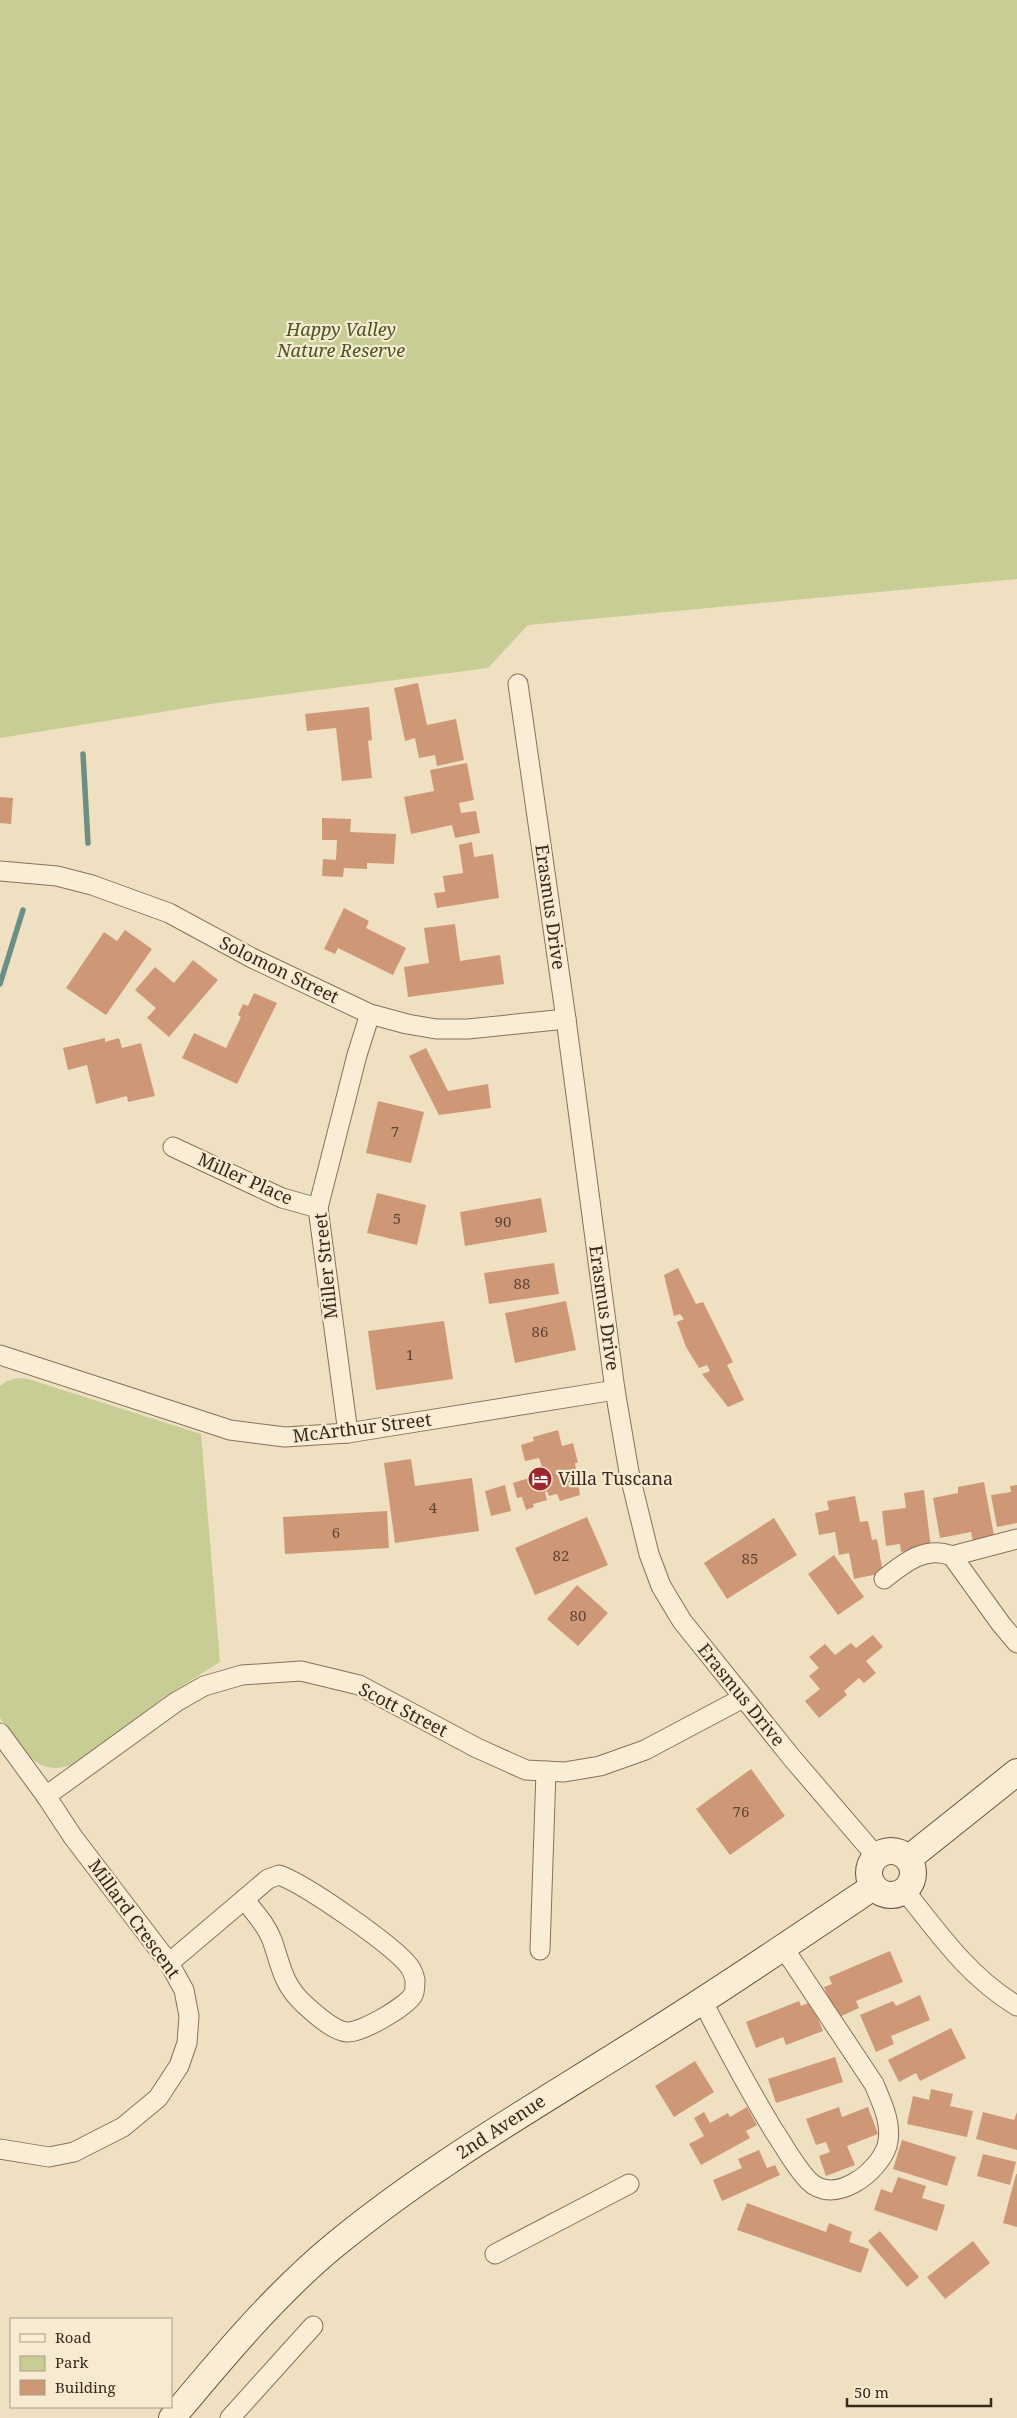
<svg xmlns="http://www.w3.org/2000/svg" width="1017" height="2418" font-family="'Noto Serif',serif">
  <rect width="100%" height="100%" fill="#efe0c2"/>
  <!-- green -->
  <g fill="#c8cd95">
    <path d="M0,0H1017V579L528,625L488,668L217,703L0,738Z"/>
    <path d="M17,1378L28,1379L201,1434L220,1662L163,1698L78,1762C36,1782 21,1747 0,1718V1386L7,1381Z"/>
  </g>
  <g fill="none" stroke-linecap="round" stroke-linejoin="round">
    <!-- stream -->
    <g stroke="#6b8f85" stroke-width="5.5">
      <path d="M83,754L88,843"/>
      <path d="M0,984L23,910"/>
    </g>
  </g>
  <!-- building -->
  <g fill="#ce9877">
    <path d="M418,683L427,725L456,719L464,760L437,766L435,755L419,758L415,738L405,741L394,688Z"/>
    <path d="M369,707L372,740L368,741L372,778L342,781L336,728L307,731L305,714Z"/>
    <path d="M467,763L474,800L459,803L461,813L476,811L480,833L455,838L452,825L411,834L404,797L434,791L430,770Z"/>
    <path d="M0,797L13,798L11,824L0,823Z"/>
    <path d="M322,818L351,819L350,832L396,834L394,864L367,863V869L344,868L343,877L322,876L323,859L336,860L337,840H322Z"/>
    <path d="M472,842L474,857L493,854L499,898L437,908L434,893L445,892L443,876L463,873L459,845Z"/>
    <path d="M344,908L369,921L366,928L406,948L393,975L338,948L335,954L324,949Z"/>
    <path d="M455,924L460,961L500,955L504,984L408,997L404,967L429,963L424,928Z"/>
    <path d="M125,930L152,949L106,1015L66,988L104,932L117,941Z"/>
    <path d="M193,960L218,980L169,1037L147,1018L156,1008L135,990L155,967L174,983Z"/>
    <path d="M254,993L277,1003L237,1084L182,1058L194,1033L226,1048L241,1017L238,1015L243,1004L248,1006Z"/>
    <path d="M105,1038V1042L119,1038L122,1048L141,1043L155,1096L128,1102L127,1096L96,1104L87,1065L68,1070L63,1048Z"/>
    <path d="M426,1048L448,1091L488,1084L491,1108L439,1115L409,1056Z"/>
    <path d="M378,1101L424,1112L411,1163L366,1153Z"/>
    <path d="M377,1193L426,1205L417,1245L367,1233Z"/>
    <path d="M541,1198L547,1232L465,1246L460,1212Z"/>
    <path d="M554,1263L559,1294L489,1304L484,1273Z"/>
    <path d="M678,1268L696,1304L703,1302L733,1362L727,1365L744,1400L728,1407L702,1374L710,1371L707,1365L699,1368L686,1347L677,1322L684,1319L680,1314L674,1316L664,1275Z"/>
    <path d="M566,1301L576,1350L515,1363L505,1313Z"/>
    <path d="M444,1321L453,1379L376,1390L368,1331Z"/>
    <path d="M558,1430L562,1446L573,1443L578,1463H575L580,1495L560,1501L557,1494L549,1496L547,1491L545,1492L547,1500L533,1504L534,1507L526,1510L522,1497L517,1498L513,1483L529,1478L528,1474L543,1470L539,1458L525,1461L521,1445L534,1441L533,1437Z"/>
    <path d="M411,1459L415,1486L472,1478L479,1531L395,1543L384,1463Z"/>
    <path d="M984,1482L995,1541L974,1545L971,1532L940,1538L933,1498L958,1493V1487Z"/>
    <path d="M505,1485L511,1511L491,1516L485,1491Z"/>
    <path d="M1017,1485V1523L997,1527L991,1495L1011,1492L1010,1486Z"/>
    <path d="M924,1490L931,1548L901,1552L900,1544L886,1546L882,1511L906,1508L904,1493Z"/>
    <path d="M855,1496L860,1522L868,1521L872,1540L877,1539L883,1573L854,1579L849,1553L839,1555L835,1532L819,1535L815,1513L829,1510L827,1501Z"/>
    <path d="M387,1511L389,1548L285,1554L283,1517Z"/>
    <path d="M587,1517L608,1565L535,1595L515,1548Z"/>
    <path d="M774,1518L797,1555L727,1599L704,1563Z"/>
    <path d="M834,1555L864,1597L838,1615L808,1574Z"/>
    <path d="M577,1585L608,1613L578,1646L547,1619Z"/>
    <path d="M873,1635L883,1647L866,1661L876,1673L864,1683L859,1678L844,1691L847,1695L819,1718L805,1701L820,1689L809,1676L819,1668L809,1657L825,1644L835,1655L851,1643L856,1648Z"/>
    <path d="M751,1769L785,1816L730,1855L696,1809Z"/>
    <path d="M890,1951L903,1982L856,2001L859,2008L837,2018L824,1987L832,1984L829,1977Z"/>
    <path d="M920,1995L930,2020L891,2036L894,2044L876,2052L860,2015L893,2001L896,2006Z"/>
    <path d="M799,2001L801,2006L811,2002L823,2031L786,2045L783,2037L756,2048L746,2022Z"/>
    <path d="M951,2028L966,2058L920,2081L916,2073L899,2082L888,2060Z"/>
    <path d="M835,2057L843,2082L776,2103L768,2079Z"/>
    <path d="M695,2061L714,2092L674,2117L655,2086Z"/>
    <path d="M931,2089L953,2094L950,2106L973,2111L967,2137L907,2124L913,2096L929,2100Z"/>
    <path d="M747,2107L757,2125L746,2131L750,2138L701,2165L689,2144L704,2136L694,2118L704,2112L710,2123L728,2113L730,2117Z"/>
    <path d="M839,2107L842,2117L868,2107L878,2134L847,2146L855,2165L826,2176L819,2156L830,2152L826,2142L816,2145L806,2119Z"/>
    <path d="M983,2112L1014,2120L1017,2112V2150L976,2139Z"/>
    <path d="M902,2140L956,2157L947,2186L893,2169Z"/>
    <path d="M759,2150L767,2168L775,2165L780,2175L722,2201L713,2180L742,2168L738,2159Z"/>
    <path d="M983,2154L1016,2162L1010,2185L977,2176Z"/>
    <path d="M1016,2174H1017V2227L1003,2223Z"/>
    <path d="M898,2177L926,2186L922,2198L945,2205L937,2231L874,2210L881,2189L892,2193Z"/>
    <path d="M747,2203L826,2232L829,2223L852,2232L849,2242L869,2249L861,2273L737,2230Z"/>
    <path d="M880,2231L919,2277L907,2287L868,2241Z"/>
    <path d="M973,2241L990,2263L945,2299L927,2277Z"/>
  </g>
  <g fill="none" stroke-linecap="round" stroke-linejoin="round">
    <defs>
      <g id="street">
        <path d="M518,684L566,1019L615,1390L629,1472L649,1554L661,1586L682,1621L792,1758L876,1856"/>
        <path d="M0,871L57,876L92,885L169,913L252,958L370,1014L407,1024L436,1029H468L566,1019"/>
        <path d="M173,1147L282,1198L318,1208"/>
        <path d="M0,1355L230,1430L285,1437L348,1433L615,1390"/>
        <path d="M348,1433L318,1208L357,1055L370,1014"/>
        <path d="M952,1556L1017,1539"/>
        <path d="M884,1579C904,1563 926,1545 952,1556L1001,1624L1017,1643"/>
        <path d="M0,1733L46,1796L73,1837L169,1963L184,1990L189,2016L187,2043L179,2066L158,2098L123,2127L74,2152L49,2157L0,2149"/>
        <path d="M46,1796L176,1702L204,1686L242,1675L301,1671L359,1685L477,1748L526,1770L564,1772L600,1766L645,1750L743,1698"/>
        <path d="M905,1891C939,1934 969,1977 1017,2006"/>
        <path d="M540,1950L546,1771"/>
        <path d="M169,1963L268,1879L279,1875C305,1884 393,1945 409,1966C412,1970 414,1975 415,1980C415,1984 415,1992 413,1995C406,2007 361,2033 347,2032C333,2031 314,2013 303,2003C282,1983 281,1965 272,1940C266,1924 254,1912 244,1899"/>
        <path d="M702,2000C725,2045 748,2088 774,2131C785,2147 795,2167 809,2181C834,2206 878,2173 887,2146C893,2125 882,2103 874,2084L783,1947"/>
        <path d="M495,2254L629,2184"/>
        <path d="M230,2418L313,2326"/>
      </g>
      <g id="secondary">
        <circle cx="891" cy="1873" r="22"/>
        <path d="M908,1859L1017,1772"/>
        <path d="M172,2418C221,2359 277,2292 336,2244C431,2166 536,2106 639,2041C718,1992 796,1939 873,1887"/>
      </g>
    </defs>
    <!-- street casing -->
    <use href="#street" stroke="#897158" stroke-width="21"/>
    <!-- secondary casing -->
    <use href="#secondary" stroke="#6b523c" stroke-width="28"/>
    <!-- street -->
    <use href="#street" stroke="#f9edd5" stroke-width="19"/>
    <!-- secondary -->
    <use href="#secondary" stroke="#f9edd5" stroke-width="26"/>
  </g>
  <!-- icons -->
  <defs>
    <symbol id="hotel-disc" viewBox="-11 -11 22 22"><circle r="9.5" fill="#99272c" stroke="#f6ead1"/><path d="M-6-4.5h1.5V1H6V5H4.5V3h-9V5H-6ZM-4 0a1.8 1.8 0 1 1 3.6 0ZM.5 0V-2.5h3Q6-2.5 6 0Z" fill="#fff"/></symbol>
  </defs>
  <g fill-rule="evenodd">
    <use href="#hotel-disc" x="526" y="1465" width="28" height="28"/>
  </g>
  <g text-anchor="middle" stroke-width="4.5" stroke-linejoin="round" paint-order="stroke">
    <!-- number labels -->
    <g font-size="15" fill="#5e4534">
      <text x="395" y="1137">7</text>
      <text x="397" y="1224">5</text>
      <text x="503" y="1227">90</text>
      <text x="522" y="1289">88</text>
      <text x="540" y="1337">86</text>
      <text x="410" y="1360">1</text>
      <text x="433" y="1513">4</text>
      <text x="336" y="1538">6</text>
      <text x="561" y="1561">82</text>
      <text x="750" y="1564">85</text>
      <text x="578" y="1621">80</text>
      <text x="741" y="1817">76</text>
    </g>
    <!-- park labels -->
    <g font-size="18" font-style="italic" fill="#4a5523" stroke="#f6ead1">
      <text x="341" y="336">Happy Valley<tspan x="341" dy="21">Nature Reserve</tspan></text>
    </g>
    <!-- street labels -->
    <g font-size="18" fill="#38291d" stroke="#f6ead1">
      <text transform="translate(550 907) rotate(82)" y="6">Erasmus Drive</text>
      <text transform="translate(279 970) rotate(26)" y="6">Solomon Street</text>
      <text transform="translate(245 1179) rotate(24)" y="6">Miller Place</text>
      <text transform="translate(326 1266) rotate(-96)" y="6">Miller Street</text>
      <text transform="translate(604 1308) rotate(82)" y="6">Erasmus Drive</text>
      <text transform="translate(362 1428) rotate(-7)" y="6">McArthur Street</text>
      <text transform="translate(741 1695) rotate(51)" y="6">Erasmus Drive</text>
      <text transform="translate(403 1710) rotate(27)" y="6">Scott Street</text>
      <text transform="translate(134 1919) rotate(54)" y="6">Millard Crescent</text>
      <text transform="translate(501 2127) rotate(-33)" y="6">2nd Avenue</text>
    </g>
    <!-- poi labels -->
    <g font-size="18" fill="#38291d" stroke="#f6ead1" text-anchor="start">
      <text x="558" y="1485">Villa Tuscana</text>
    </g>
  </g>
  <!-- legend -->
  <rect x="10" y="2318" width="162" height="90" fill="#f6ead1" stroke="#aa9d89"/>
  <rect x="20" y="2334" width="25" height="8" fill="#f9edd5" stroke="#aa9d89"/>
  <text x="55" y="2343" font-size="15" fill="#38291d">Road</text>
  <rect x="20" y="2356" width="25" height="15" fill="#c8cd95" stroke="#aa9d89"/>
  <text x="55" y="2368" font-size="15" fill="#38291d">Park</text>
  <rect x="20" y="2380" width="25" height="15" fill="#ce9877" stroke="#aa9d89"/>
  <text x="55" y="2393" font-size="15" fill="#38291d">Building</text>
  <!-- scale -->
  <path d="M847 2398v8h144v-8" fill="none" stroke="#38291d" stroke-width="2.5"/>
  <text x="854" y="2398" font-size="15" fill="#38291d" stroke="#f6ead1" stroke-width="4" paint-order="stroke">50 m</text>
</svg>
